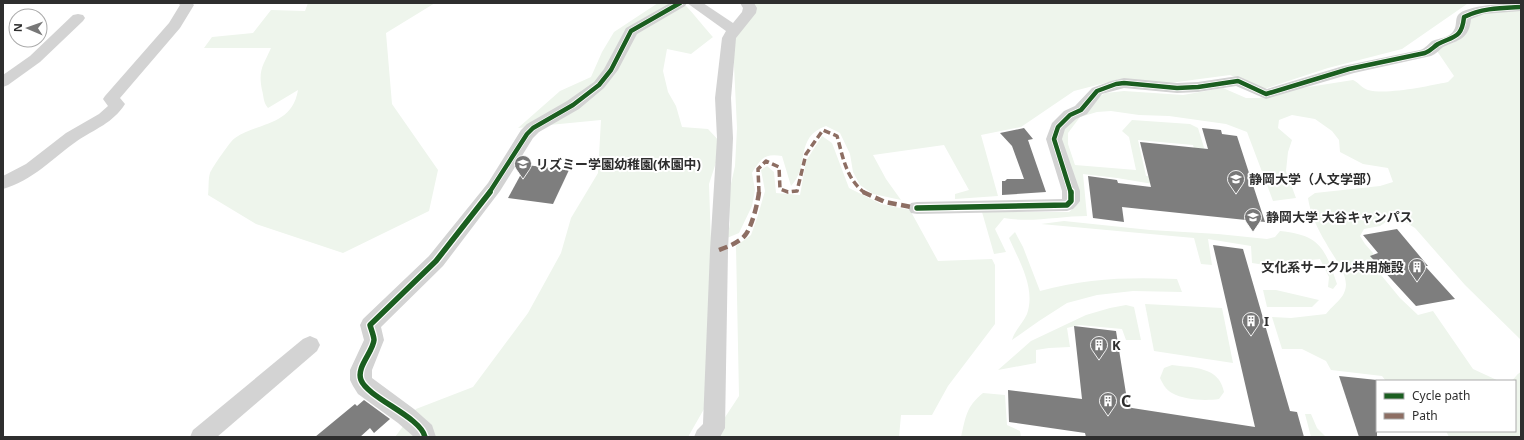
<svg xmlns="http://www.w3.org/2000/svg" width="1524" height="440" font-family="'Noto Sans','Noto Sans JP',sans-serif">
  <rect width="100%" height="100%" fill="#fff"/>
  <!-- green -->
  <g fill="#eef5ec">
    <path d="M308,3H435L386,33L392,104L438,170L429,211L343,253L256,224L208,195C209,188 208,179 210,173C212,168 231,140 235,138C259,122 292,126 298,90L268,108C263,102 264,97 262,90C258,70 263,66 271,48H204L212,37L253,33L271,10L305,11Z"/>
    <path d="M658,3C667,3 678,2 686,6C688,7 709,33 713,37L691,54L667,49L663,71L668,92L676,106L682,127L708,129L722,144L709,184L712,273L708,402L688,437H395L416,409L473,387L528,313L561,253L571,218L598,173L601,120L518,128L560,91L591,77L602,52L614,32Z"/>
    <path d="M748,3H1477L1467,4L1402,49L1328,68L1264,89L1230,75L1162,84L1120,79L1074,91L1021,127L981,135L998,196L955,199V194L969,190L944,145L873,155L886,179L901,200L873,194L860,185L853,172L850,154L840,133L826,126C794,137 810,167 791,186L782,156C764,153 761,159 752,173L755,190L752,206L739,233L727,238L730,224L729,193L735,166L737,128L733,45Z"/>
    <path d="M1521,10V340L1465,285L1415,228L1395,216L1380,226L1364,229L1360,236L1365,244L1373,253L1372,264L1400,298L1418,315L1433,311L1473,369L1499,381H1386L1382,376L1331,370L1326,361L1302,349H1282L1272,317L1291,318L1326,314C1331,307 1341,300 1344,293C1352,277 1333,257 1326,243C1318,230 1310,213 1308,198L1315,193L1380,186L1393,182L1388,168L1363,164L1340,152L1339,140L1332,131L1315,119L1292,115L1279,120L1278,128L1292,140L1288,152L1286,171L1296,198L1273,201L1247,132L1226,124L1169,116L1139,115L1111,111L1097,112L1080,117L1068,133V144L1075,165L1136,170L1129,137L1122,131L1132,120L1190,124L1198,128L1210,167L1205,182L1193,145L1138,140L1146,176L1164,178L1165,186L1117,178L1083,174L1087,216C1060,216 1031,223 1004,218L995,229L1006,252L994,254L982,212H1069L1078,204L1061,142L1064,127L1100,96L1106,93L1124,91L1183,95L1223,88L1246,98H1259L1302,88L1353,80C1358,82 1363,89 1368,90C1387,95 1428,86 1448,82L1454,76L1437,51L1439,47L1453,43L1463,37L1467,19L1475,14Z"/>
    <path d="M822,136L832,143L849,188L881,204L910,210L938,261L992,259L995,265V324L948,386L932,415H901L899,437H712L739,396L736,246L751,235L758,215L765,191L761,170L767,166L774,172L776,193L800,195L806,161Z"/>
    <path d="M1064,221L1150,230L1218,234L1267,239L1275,237L1280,231C1320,235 1325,248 1337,284L1333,289L1328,287L1329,277L1320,259L1265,265L1252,263L1251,246L1208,239L1212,265L1201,264L1194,238L1041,224Z"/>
    <path d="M1015,232L1023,247L1040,291C1086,278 1130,277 1177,279L1182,292L1133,291L1097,295L1067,303L1039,321L1012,340C1015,330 1023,323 1027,314C1036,288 1019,261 1009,238Z"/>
    <path d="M1263,290H1276L1319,300L1312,307H1267Z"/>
    <path d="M1145,304L1222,308L1233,363L1154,351Z"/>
    <path d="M1126,305L1134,307L1141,340H1126L1122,329L1079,325L1067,328L1070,347L1049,348L1036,350V363L998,370L1031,341L1086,315L1110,308Z"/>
    <path d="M1172,365C1193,368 1219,366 1224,392L1219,399C1205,401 1184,400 1172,393C1165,389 1163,384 1160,378L1164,368Z"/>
    <path d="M1521,372V437H1449L1446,431H1515V381H1511C1515,379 1516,374 1521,372Z"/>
    <path d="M983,393L1005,395L1007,425L1020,431L1021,437H961C966,416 966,407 983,393Z"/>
    <path d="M1305,414H1311L1317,428L1326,437H1311Z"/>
  </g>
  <!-- building -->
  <g fill="#7e7e7e">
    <path d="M1024,128L1033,139L1028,140L1046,192L1002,195V181H1005L1007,179H1024L1012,146L1000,133Z"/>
    <path d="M1202,128L1221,130L1222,134L1237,136L1265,222L1122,207L1124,222L1093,218L1088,176L1117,180L1118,183L1151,187L1140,142L1208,149Z"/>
    <path d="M526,165L569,170L553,204L508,198Z"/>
    <path d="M1397,229L1428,266H1425L1455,299L1416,306L1370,256L1378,253L1363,235Z"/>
    <path d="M1213,245L1243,249L1290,411L1297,412L1304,437H1086L1085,433L1009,422L1008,390L1082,399L1074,326L1116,331L1128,406H1132V408L1255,427Z"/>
    <path d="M1339,376L1377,380V437H1359Z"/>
    <path d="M364,400L390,419L374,433L370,428L360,437H315L355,404L357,406Z"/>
  </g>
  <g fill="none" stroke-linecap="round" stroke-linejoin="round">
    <!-- minor -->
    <g fill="#d3d3d3" fill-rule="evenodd">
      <path d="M178,3H192L194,5L180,28L120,98L125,104C113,123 95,129 77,141C53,158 32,181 3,189V176L26,164L66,133L99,114L108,106L103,99L105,96L169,23L180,5Z"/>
      <path d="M670,3H687L685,6L637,34L618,70L604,88L579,109L539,132L533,138L500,191L443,266L381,327L384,340L372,370V378L414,409L432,425L436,437H414L398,423L358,394L353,386L350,380V370L364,340L360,325L363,319L429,256L488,183L521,130L527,124L567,101L594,82L604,69L626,28Z"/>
      <path d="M687,3H703L733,23L742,12L743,8L740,3H754L757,8L756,13L736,38L731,98L733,138L728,250L725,428L720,437H694L697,430L703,424L710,250L717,138L715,98L722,38L726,31Z"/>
      <path d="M1521,3V11L1484,14L1471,19C1469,39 1459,40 1443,47C1439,50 1436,54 1431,56L1354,73L1266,99L1236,86L1198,92L1177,93L1124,88L1102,94L1087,114L1076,119L1065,129L1062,139L1080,191V201L1077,205L1073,209L1067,211L917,214L911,213L908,208L911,203L917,202L1062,199V191L1046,139L1052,123L1064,111L1075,106L1092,88L1111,81L1124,78L1177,83L1198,82L1238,76L1267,89L1343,66L1420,50C1426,48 1428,44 1432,41C1439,38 1450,38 1454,30C1457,26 1455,19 1458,15C1466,5 1508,3 1521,3Z"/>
      <path d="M78,14L83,15L85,18L83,21L40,62L8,85L3,87V75L30,56L73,15Z"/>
      <path d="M310,336L317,339L320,345L317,351L217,437H190L193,430L303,339Z"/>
    </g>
    <!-- quiet-far1 -->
    <path stroke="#8d6e63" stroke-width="3.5" stroke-dasharray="7 3.5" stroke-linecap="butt" d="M759,193L758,169L766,161L779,167L780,189L788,192L797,191L806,154L823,130L837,136C843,157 846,179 865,193"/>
    <!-- quiet -->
    <g stroke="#8d6e63" stroke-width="4.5" stroke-dasharray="9 4.5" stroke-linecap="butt">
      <path d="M863,192L885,202L917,208"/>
      <path d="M719,250C727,247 741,242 746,234C752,226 758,202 759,192"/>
    </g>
    <defs>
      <g id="cycleway-far1">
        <path d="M489,193L527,134L533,128L573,105L599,85L611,70L631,31L680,3"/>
        <path d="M1071,193L1054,139L1058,127L1070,115L1081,110L1097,91L1116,84L1124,83L1177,88L1198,87L1238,81L1266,94L1349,69L1425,53C1432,50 1433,47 1438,44C1454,36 1462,38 1464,17C1482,8 1501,8 1521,7"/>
      </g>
      <g id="cycleway">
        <path d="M917,208L1067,205L1071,201V192"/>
        <path d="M425,437C421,417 368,398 361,380C356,367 373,352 374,340C374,336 371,329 370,325L436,261L490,192"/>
      </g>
    </defs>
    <!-- cycleway-far1 casing -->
    <use href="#cycleway-far1" stroke="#fff" stroke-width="6"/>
    <!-- cycleway casing -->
    <use href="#cycleway" stroke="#fff" stroke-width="8"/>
    <!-- cycleway-far1 -->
    <use href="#cycleway-far1" stroke="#1b5e20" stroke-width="4.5"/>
    <!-- cycleway -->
    <use href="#cycleway" stroke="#1b5e20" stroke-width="5.5"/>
  </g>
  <!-- icons -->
  <defs>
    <symbol id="school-pin" viewBox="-11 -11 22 30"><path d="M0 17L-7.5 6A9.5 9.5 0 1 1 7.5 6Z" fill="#777" stroke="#fff"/><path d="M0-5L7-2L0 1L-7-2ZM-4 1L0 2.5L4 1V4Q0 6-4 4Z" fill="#fff"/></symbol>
    <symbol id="university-pin" viewBox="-11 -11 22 30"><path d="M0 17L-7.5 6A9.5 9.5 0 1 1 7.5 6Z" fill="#777" stroke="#fff"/><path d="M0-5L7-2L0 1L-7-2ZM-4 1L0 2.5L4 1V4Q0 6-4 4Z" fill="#fff"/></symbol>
    <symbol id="building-pin" viewBox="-11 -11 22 30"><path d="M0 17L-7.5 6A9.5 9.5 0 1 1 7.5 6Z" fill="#777" stroke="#fff"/><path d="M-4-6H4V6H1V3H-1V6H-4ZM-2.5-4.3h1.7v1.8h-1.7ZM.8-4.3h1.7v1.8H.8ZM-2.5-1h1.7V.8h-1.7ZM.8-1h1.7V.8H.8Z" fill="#fff"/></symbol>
  </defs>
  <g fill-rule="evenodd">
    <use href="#school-pin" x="513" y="154" width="20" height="27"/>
    <use href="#university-pin" x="1226" y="169" width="20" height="27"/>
    <use href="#university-pin" x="1243" y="207" width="20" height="27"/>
    <use href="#building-pin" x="1407" y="257" width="20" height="27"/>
    <use href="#building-pin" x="1241" y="311" width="20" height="27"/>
    <use href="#building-pin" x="1089" y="335" width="20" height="27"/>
    <use href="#building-pin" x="1098" y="391" width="20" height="27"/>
  </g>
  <g text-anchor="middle" stroke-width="4" stroke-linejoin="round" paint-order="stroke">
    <!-- poi labels -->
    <g font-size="13" font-weight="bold" fill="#2e2e2e" stroke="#fff" text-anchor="start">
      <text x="536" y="169">リズミー学園幼稚園(休園中)</text>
      <text x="1249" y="184">静岡大学（人文学部）</text>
      <text x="1266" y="222">静岡大学 大谷キャンパス</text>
      <text x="1404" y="272" text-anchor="end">文化系サークル共用施設</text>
      <text x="1264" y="326">I</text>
      <text x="1112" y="350">K</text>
    </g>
    <!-- near-poi labels -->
    <g font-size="16" font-weight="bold" fill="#2e2e2e" stroke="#fff" text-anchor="start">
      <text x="1121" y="407">C</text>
    </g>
  </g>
  <!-- border -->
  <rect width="1524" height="440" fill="none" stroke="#2e2e2e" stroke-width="8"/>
  <!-- legend -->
  <rect x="1376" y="380" width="140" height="52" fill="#ffffff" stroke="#ababab"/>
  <rect x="1384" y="393" width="20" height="6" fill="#1b5e20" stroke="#ababab"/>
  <text x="1412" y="400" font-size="12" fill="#2e2e2e">Cycle path</text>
  <rect x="1384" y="413" width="20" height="6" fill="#8d6e63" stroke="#ababab"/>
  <text x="1412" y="420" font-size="12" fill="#2e2e2e">Path</text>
  <!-- north arrow -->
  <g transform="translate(28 28) rotate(272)"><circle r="19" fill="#ffffff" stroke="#ababab"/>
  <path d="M0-3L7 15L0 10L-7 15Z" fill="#777777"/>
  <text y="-6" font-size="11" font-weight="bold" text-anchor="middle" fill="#2e2e2e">N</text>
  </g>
</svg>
